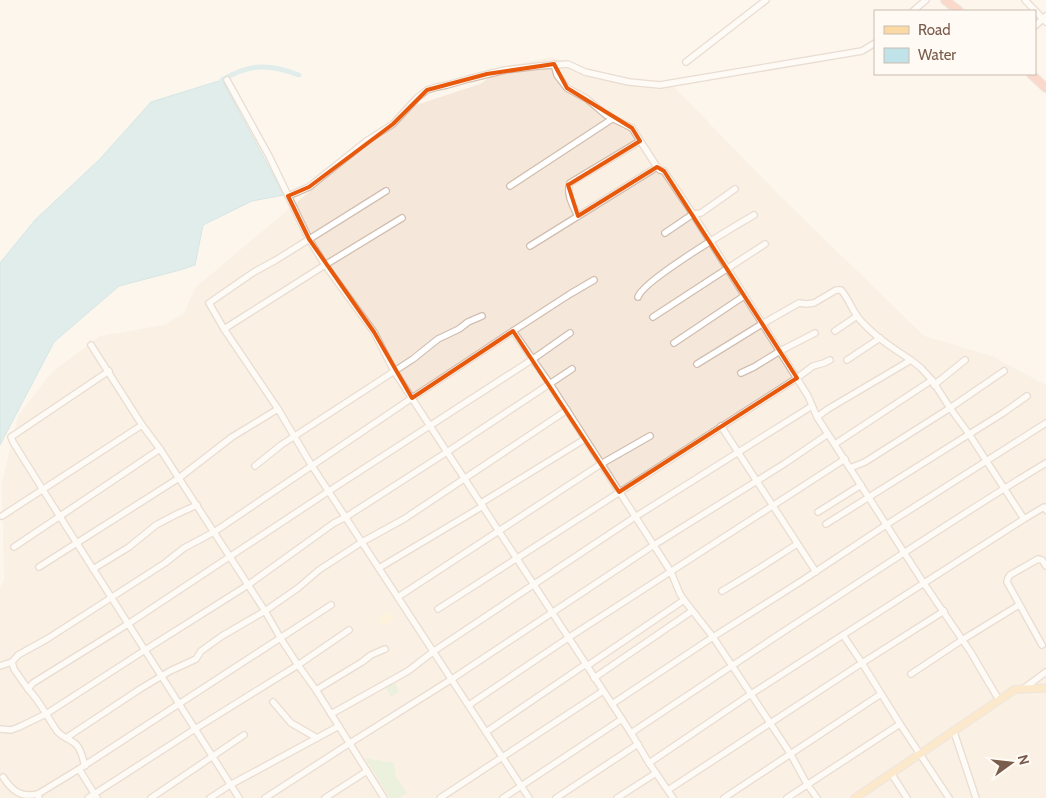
<svg xmlns="http://www.w3.org/2000/svg" width="1046" height="798" font-family="Cabin,sans-serif">
  <rect width="100%" height="100%" fill="#fdf6ec"/>
  <!-- residential -->
  <path fill="#f5e8da" d="M552,57L605,75L673,86L780,196L924,336L992,356L1046,385V798H0V588L4,579L2,482L18,416L51,373L100,336L164,325L184,313L196,287L410,107L480,84L506,66Z"/>
  <!-- green -->
  <g fill="#d8ecc9">
    <path d="M394,680L399,692L391,697L385,687Z"/>
    <path d="M365,758L394,763L396,777L407,793L399,798H390Z"/>
  </g>
  <!-- sand -->
  <path fill="#fcefc7" d="M391,612L395,620L382,627L377,619Z"/>
  <!-- water -->
  <path fill="#bfe3e8" stroke="#a5d3da" d="M222,80L284,195L252,201L203,225L195,265L180,270L119,286L54,342L0,445V263L35,220L100,159L151,102Z"/>
  <g fill="none" stroke-linecap="round" stroke-linejoin="round">
    <!-- canal -->
    <path stroke="#bfe3e8" stroke-width="5" d="M222,80C250,64 268,63 299,75"/>
    <defs>
      <g id="minor">
        <path d="M1025,0L1046,22"/>
        <path d="M913,11L926,0"/>
        <path d="M1035,26L1046,16"/>
        <path d="M686,62L766,0"/>
        <path d="M554,64L557,75L567,88L587,99L606,115L632,128L657,167L660,170L664,171L693,214L808,396L817,417L923,582L970,651L999,700"/>
        <path d="M227,80L269,156L309,239L325,265L374,332L394,371L631,733L649,763L673,798"/>
        <path d="M510,186L612,119"/>
        <path d="M386,191L276,260L254,272L209,303L224,329L278,409L312,466L529,798"/>
        <path d="M288,196L309,187L368,140L393,124L417,98L427,90L437,87L447,85L468,79L505,70L539,66L568,64L585,72L629,82L660,85L862,51L875,43"/>
        <path d="M578,216C573,206 566,194 570,183L640,141"/>
        <path d="M665,233L693,214L701,213L735,189"/>
        <path d="M530,246L657,167"/>
        <path d="M638,297C642,281 735,226 754,215"/>
        <path d="M653,317L765,244"/>
        <path d="M224,329L325,265L402,218"/>
        <path d="M513,331L570,294L594,280"/>
        <path d="M835,331L857,316"/>
        <path d="M674,343L744,296"/>
        <path d="M91,345L142,425L160,449L265,611L281,639L298,665L316,690L384,798"/>
        <path d="M847,360L880,338"/>
        <path d="M697,364L762,324L799,303L806,304L814,303L836,290H841C850,300 853,314 863,323C877,338 894,349 911,360"/>
        <path d="M109,371L11,437L13,442L43,490L239,798"/>
        <path d="M741,373L754,367L780,351L815,333"/>
        <path d="M934,385L965,360"/>
        <path d="M817,417L828,409L911,360L921,368L932,380L950,408L969,434L1024,519L1044,507L1046,510"/>
        <path d="M721,426L816,572"/>
        <path d="M835,444L932,380"/>
        <path d="M255,466L281,445L413,359L438,339L459,329L468,322L482,316"/>
        <path d="M850,468L865,462L950,408L1004,371"/>
        <path d="M481,503L585,439"/>
        <path d="M818,512L861,485"/>
        <path d="M2,516L142,425"/>
        <path d="M826,524L1003,413L1027,396"/>
        <path d="M14,547L160,449"/>
        <path d="M39,567L179,478L232,437L278,409"/>
        <path d="M379,568L483,506"/>
        <path d="M93,569L129,547L156,525L177,514L197,505"/>
        <path d="M722,591C748,576 772,560 797,544"/>
        <path d="M398,597L601,464L650,436"/>
        <path d="M438,609L797,378L813,366L824,363L830,360"/>
        <path d="M843,635L862,663L900,724L949,798"/>
        <path d="M1042,645L1007,582L1008,578L1010,575L1038,559L1042,560L1046,566"/>
        <path d="M0,666L12,662"/>
        <path d="M587,666L684,600"/>
        <path d="M911,674L962,640L1019,605"/>
        <path d="M594,678L692,611"/>
        <path d="M28,689L14,669L12,662L18,655L47,639L165,563L184,548L214,532L412,398L513,331L550,384L671,572L680,594L684,600L713,637L790,753L807,784L817,798"/>
        <path d="M1023,689L1046,672"/>
        <path d="M316,690L362,662L371,655L385,649"/>
        <path d="M273,702L291,723L317,738"/>
        <path d="M612,704L713,637L803,580L886,525L1046,423"/>
        <path d="M469,705L568,638L845,459"/>
        <path d="M331,714L408,671L434,651L635,517L812,406"/>
        <path d="M0,729L11,730L19,727L46,714L145,650L248,585L334,523L346,517L447,452L572,369"/>
        <path d="M486,732L586,664"/>
        <path d="M954,732L976,798"/>
        <path d="M631,733C710,680 790,627 870,575C928,537 986,499 1046,463"/>
        <path d="M66,738L140,689L170,671L196,659L201,651L222,636L265,611L298,588L319,570L362,542L404,519L567,410"/>
        <path d="M649,763L751,694L1024,519"/>
        <path d="M85,766C82,757 81,747 73,742C67,738 61,736 57,731C47,717 40,701 28,689L33,683L128,624L329,491L533,359L570,333"/>
        <path d="M79,769L97,798"/>
        <path d="M891,773L907,798"/>
        <path d="M3,777C12,791 21,798 38,794"/>
        <path d="M668,790L862,663L944,611"/>
        <path d="M39,798L38,794L79,769L331,605"/>
        <path d="M88,798L195,729L298,665L349,630"/>
        <path d="M151,798L244,735"/>
        <path d="M210,798L230,785L339,726"/>
        <path d="M265,798L350,743L452,679L654,545L784,464L828,434"/>
        <path d="M325,798L367,771"/>
        <path d="M440,798L603,691"/>
        <path d="M503,798L622,719"/>
        <path d="M556,798L638,744"/>
        <path d="M617,798L656,773"/>
        <path d="M724,798L881,694"/>
        <path d="M787,798L900,724"/>
      </g>
      <path id="major" d="M855,798L1014,690L1023,689L1046,688"/>
      <g id="highway">
        <path d="M945,0L959,11"/>
        <path d="M1031,74L1046,88"/>
      </g>
    </defs>
    <!-- minor casing -->
    <use href="#minor" stroke="#d1beb0" stroke-width="8"/>
    <!-- major casing -->
    <use href="#major" stroke="#dad1cd" stroke-width="9"/>
    <!-- highway casing -->
    <use href="#highway" stroke="#dad1cd" stroke-width="10"/>
    <!-- minor -->
    <use href="#minor" stroke="#fff" stroke-width="5.5"/>
    <!-- major -->
    <use href="#major" stroke="#fbd9a5" stroke-width="7"/>
    <!-- highway -->
    <use href="#highway" stroke="#f7b7a3" stroke-width="8"/>
  </g>
  <!-- marked area -->
  <path d="M0 0H1046V798H0ZM554,64L567,88L632,128L640,141L568,185L578,216L657,167L664,171L797,378L619,492L513,331L412,398L374,332L309,239L288,196L309,187L393,124L427,90L487,74Z" fill="#fdf6ec" fill-opacity=".55" fill-rule="evenodd"/>
  <path fill="none" stroke="#e8590c" stroke-width="4" stroke-linejoin="round" d="M554,64L567,88L632,128L640,141L568,185L578,216L657,167L664,171L797,378L619,492L513,331L412,398L374,332L309,239L288,196L309,187L393,124L427,90L487,74Z"/>
  <!-- legend -->
  <rect x="874" y="10" width="162" height="65" fill="#fffaf3" stroke="#cabbb1"/>
  <rect x="884" y="26" width="25" height="8" fill="#fbd9a5" stroke="#cabbb1"/>
  <text x="918" y="35" font-size="15" fill="#7a5c4d">Road</text>
  <rect x="884" y="48" width="25" height="15" fill="#bfe3e8" stroke="#cabbb1"/>
  <text x="918" y="60" font-size="15" fill="#7a5c4d">Water</text>
  <!-- north arrow -->
  <g transform="translate(1011 763) rotate(75)" stroke="#fffaf3" stroke-width="4" paint-order="stroke">
  <path d="M0-4L9 19L0 12L-9 19Z" fill="#7a5c4d"/>
  <text y="-8" font-size="14" font-weight="bold" text-anchor="middle" fill="#7a5c4d">N</text>
  </g>
</svg>
